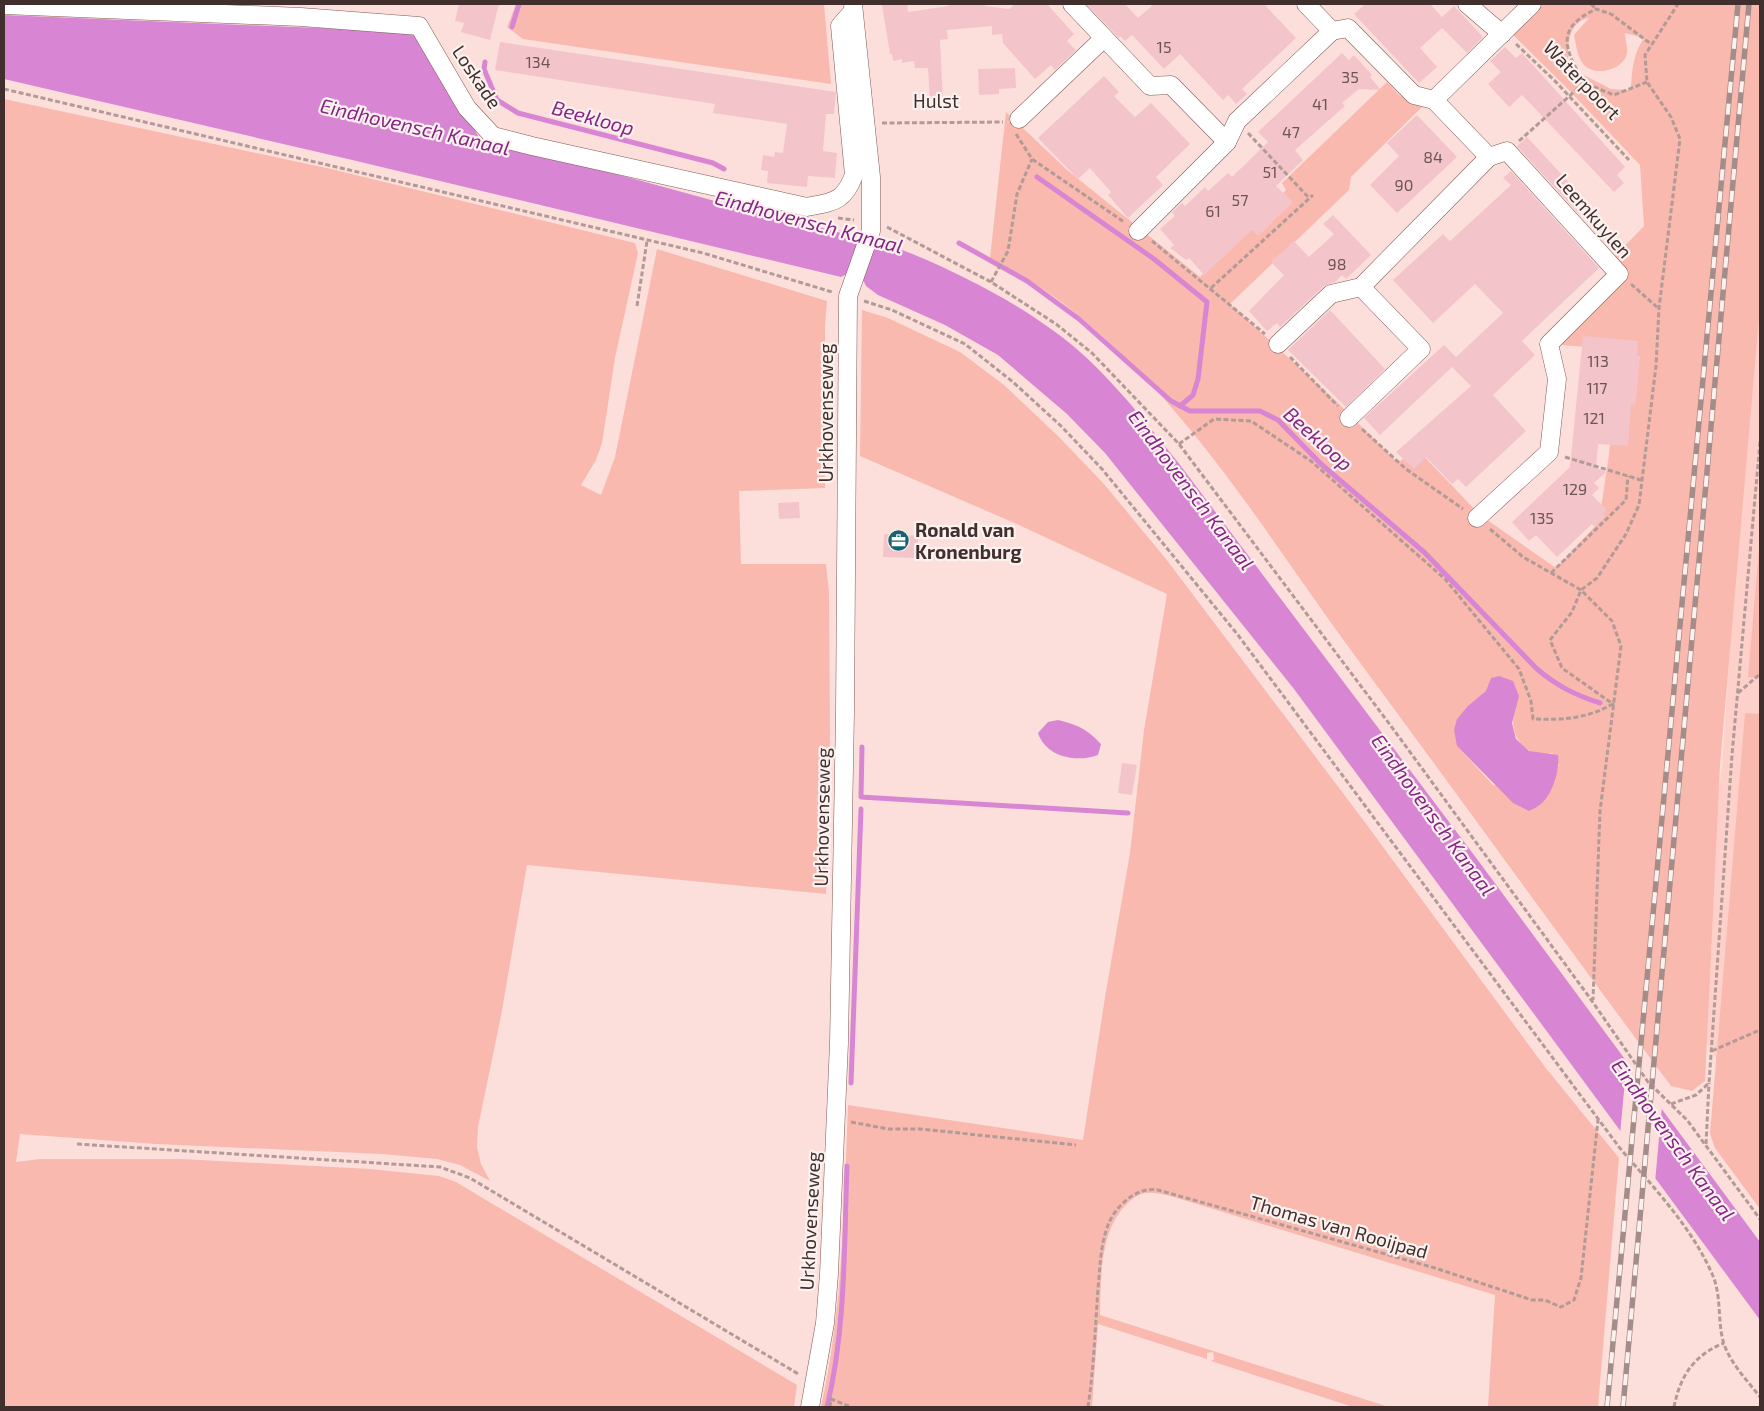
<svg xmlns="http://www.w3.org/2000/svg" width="1764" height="1411" font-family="'Exo 2',sans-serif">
  <rect width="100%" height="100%" fill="#fcdfdb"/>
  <!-- built -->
  <path fill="#fdd1ca" d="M1760,243V1126L1706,1043L1688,984L1722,768L1748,378Z"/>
  <!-- green -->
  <g fill="#f9b9af" fill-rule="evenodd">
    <path d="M516,4H824L831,84L523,39L507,27Z"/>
    <path d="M1541,4H1760V307L1720,765L1705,1081L1692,1091L1671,1086C1563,941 1457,794 1350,649C1263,530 1186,400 1068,307C1044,288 1017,273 990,258L1006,112L1066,169L1200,277L1286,190L1282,183L1387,82L1399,95L1422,107L1351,177L1349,190L1230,304L1339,404L1398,463L1414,449L1418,450L1480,515L1556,568L1599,522L1609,454L1617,352L1614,349L1561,345L1586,317L1621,269L1615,256L1644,226L1640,165L1564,85L1510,32ZM1589,18L1574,35C1576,44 1577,57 1584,65C1596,77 1624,70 1627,53C1628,47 1625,39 1625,33L1644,38C1633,55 1632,69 1631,90L1611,89L1568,67C1568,49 1566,22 1589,18ZM1486,691L1514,713C1509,736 1526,760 1552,753L1559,765L1549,793L1493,785L1457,746L1481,696Z"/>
    <path d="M4,99L331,169L635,243L638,253L615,358L602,443L596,460L581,485L601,495L615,457L657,249L827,301L825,326V488L739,491L741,564H826L829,592L830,737L826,894L527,865L501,1016L478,1127L477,1147L481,1164L490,1181L460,1165L437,1159L382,1154L156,1144L20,1134L16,1162L40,1159H181L370,1169L439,1176L456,1182L486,1200L797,1385L794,1407H4Z"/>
    <path d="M862,310L888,318L960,352L1004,385L1059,437L1104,484L1166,559L1361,817L1545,1067L1619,1158L1598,1407H1488L1495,1295L1174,1197C1165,1195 1156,1192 1147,1193C1139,1193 1132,1199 1127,1204C1099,1231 1101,1280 1100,1315L1389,1407H1353L1211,1361L1214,1359L1213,1352L1207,1353V1359L1098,1324L1092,1407H821C843,1309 844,1206 848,1105L1083,1140L1105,997L1130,853L1144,730L1167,594L1019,525L860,456Z"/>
    <path d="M1760,537V678L1748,677Z"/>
    <path d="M1745,713L1760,714V1209L1715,1148L1710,1134Z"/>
  </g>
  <!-- water -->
  <g fill="#d885d3">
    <path d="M4,15L414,32L480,139C561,158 641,181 722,203C767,216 813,224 858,238L860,242L874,247L881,243C911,252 937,264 965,278C995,293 1024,309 1051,329C1100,363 1139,414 1177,461L1477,859L1760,1242V1320L1294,689L1105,453L1067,414L998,355L945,325L878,295L866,286L862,278L849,273L841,277L348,159L4,79Z"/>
    <path d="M1499,676L1513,681L1519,696L1512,723L1516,739L1529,751L1558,755C1560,769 1553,793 1542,803C1539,806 1533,809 1529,811L1513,803L1457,746L1454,730L1457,719L1468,706L1486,691L1491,678Z"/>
    <path d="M1058,720C1080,726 1085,728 1101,744L1098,755C1076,763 1046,757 1038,733L1048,722Z"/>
  </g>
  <!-- pier -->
  <path fill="#fcdfdb" d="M1627,1058L1662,1106L1655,1182L1620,1135Z"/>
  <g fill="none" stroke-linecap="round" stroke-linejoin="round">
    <!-- stream -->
    <g stroke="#d885d3" stroke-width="5">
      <path d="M512,27L519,4"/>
      <path d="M485,62L484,69L497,100L518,113L713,163L724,169"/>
      <path d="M1037,177L1154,259L1207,302L1198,379L1193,395L1180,406"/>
      <path d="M959,243L1027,281L1079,319L1171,401L1190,411H1260L1278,420L1321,464L1424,552L1537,669C1557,686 1575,695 1600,703"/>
      <path d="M862,747L861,797L1128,813"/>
      <path d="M851,1083L861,809"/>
      <path d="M827,1407C846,1329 844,1245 847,1166"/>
    </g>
  </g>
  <!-- building -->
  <g fill="#f3c5cb">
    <path d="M459,4H499L490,40L461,32L464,23L455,21Z"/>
    <path d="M907,4L908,12L949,6V4H985V6L1009,9L1015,4H1047L1074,34L1067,41L1076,50L1055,70L1051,65L1035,79L1003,43L1002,34L992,35V26L947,30L948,39L940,40L943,102H930L928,68H915L914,61L902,63V59L893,61L892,54H890L882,5Z"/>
    <path d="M1086,4H1125L1138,18L1154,4H1264L1296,38L1242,89L1247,94L1236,104L1228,95L1223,100L1180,54L1164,69L1132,35L1125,41L1120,36L1119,38Z"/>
    <path d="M1365,4H1430L1442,17L1454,6L1483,37L1467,53L1442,28L1420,48L1437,67L1419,83L1354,14Z"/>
    <path d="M500,42L836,92L834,114H826L823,151L837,153L835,178L808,176L807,187L767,183L768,171L761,170L763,155L774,157L775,152L783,153L787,124L713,113L715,104L495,70Z"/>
    <path d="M1505,47L1516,58L1522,53L1625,167L1617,175L1624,183L1614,192L1522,95L1509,107L1488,84L1501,72L1490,61Z"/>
    <path d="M1342,53L1349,60L1354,55L1372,75L1370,77L1381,90L1359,89L1342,103L1345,106L1295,150L1303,160L1276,186L1293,202L1258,236L1252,230L1204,275L1189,258L1186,260L1170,248L1174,245L1160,229L1175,216L1172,212L1182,203L1185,206L1205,187L1208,191L1228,173L1232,177L1268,142L1258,132Z"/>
    <path d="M1015,68L1016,88L999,89V94L979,95L978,69Z"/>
    <path d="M1104,76L1119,92L1114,96L1135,117L1151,103L1190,144L1156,177L1163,185L1128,218L1108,195L1111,192L1090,168L1078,179L1038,138Z"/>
    <path d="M1417,115L1457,157L1397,213L1370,185L1399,156L1387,143Z"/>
    <path d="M1527,137L1589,204L1579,214L1517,146Z"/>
    <path d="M1511,171L1599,268L1522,341L1535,355L1493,395L1526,431L1466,487L1458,479L1452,484L1426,457L1414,469L1396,452L1471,386L1452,367L1380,435L1364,418L1444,345L1456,357L1503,313L1475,284L1433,323L1393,280L1443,234L1450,241L1486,208L1511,185L1503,178Z"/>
    <path d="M1333,215L1371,255L1346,279L1342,275L1335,282L1324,286L1280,327L1277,323L1267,331L1249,311L1284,275L1271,262L1294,241L1309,257L1334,234L1323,224Z"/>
    <path d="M1330,310L1385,369L1346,407L1288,350Z"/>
    <path d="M1583,336L1638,341L1637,356H1640L1637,391L1635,405L1631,404L1628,446L1598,444L1596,468L1606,472L1594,483L1599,488L1592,495L1607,510L1603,514L1605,517L1595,527L1592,524L1557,557L1536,535L1529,541L1512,522L1570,467Z"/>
    <path d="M799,502L800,518L779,519L778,503Z"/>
    <path d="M884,534L918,536V558L883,557Z"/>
    <path d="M1122,763L1137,765L1132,795L1118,793Z"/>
  </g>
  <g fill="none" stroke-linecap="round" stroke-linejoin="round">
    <defs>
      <g id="minor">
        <path d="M1072,4L1150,86L1171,85L1227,142"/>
        <path d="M1306,4L1332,31L1348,28L1414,95L1434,100L1489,157"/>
        <path d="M1467,4L1502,34"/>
        <path d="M4,5L301,17L419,26L467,108L493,136L532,146L807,207C833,202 844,202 854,175L840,26L853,11"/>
        <path d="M1434,100L1532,4"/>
        <path d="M1019,119L1104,38"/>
        <path d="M1138,231L1227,142L1237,121L1332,31"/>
        <path d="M1278,344L1331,294L1361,287L1489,157L1507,151L1619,274L1549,344L1557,379L1549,452L1477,518"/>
        <path d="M1349,418L1421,349L1361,287"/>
        <path d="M810,1407L825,1323L829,1274L839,1043L845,712L848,296L871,231V177L853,4"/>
      </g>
    </defs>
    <!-- minor casing -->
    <use href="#minor" stroke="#815953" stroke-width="19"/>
    <!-- path -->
    <g stroke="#b29a96" stroke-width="3" stroke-dasharray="5 2.5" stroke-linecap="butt">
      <path d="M1591,4L1596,9"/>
      <path d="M1516,44L1554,80L1629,160"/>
      <path d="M1584,83C1565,49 1554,29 1596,9L1611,14L1651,44"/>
      <path d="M4,89L703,253L832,292"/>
      <path d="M882,123L1003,122"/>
      <path d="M1248,133L1309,198"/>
      <path d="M1016,134L1032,159L1124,222"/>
      <path d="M1519,141L1584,83L1614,95L1647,82"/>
      <path d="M838,218L854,220"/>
      <path d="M887,227L991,282L1056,324L1092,353L1179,444L1391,726L1592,1001L1648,1082L1687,1120L1760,1219"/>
      <path d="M1152,241L1265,334"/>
      <path d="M991,282L1008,251L1017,194L1032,159"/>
      <path d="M1631,284L1658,308"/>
      <path d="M1211,288L1313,195"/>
      <path d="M864,301L892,310L965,344L1013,382L1061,426L1102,469L1238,635L1619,1147C1653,1187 1692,1227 1713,1276C1722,1298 1717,1322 1724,1344C1731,1364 1747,1380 1760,1397"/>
      <path d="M637,306L647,241"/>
      <path d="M1290,357L1338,406"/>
      <path d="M1362,429L1406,469L1463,509"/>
      <path d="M1179,444L1214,419L1251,421L1311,461L1445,579L1519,669L1531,701L1533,719C1565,720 1585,719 1613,704L1562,668L1550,640L1572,612L1581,590L1597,578L1626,534L1639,505L1656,366L1659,308L1680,139L1671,117L1647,82L1645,55L1678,4"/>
      <path d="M1565,457L1641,480"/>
      <path d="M1490,529L1523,557L1581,590L1612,621L1621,646L1600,811L1593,1000"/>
      <path d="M1551,573L1626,500L1628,476"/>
      <path d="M1738,693L1760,674"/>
      <path d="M1712,1051L1760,1030"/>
      <path d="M1671,1104L1696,1095L1709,1083L1732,755L1760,442"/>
      <path d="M851,1122L888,1129H920L1076,1145"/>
      <path d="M77,1144L440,1167L470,1178L800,1375"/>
      <path d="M1706,1144L1709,1083"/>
      <path d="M830,1407L831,1399L851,1407"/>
      <path d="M1088,1407C1094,1368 1095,1328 1098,1289C1100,1268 1100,1248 1107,1228C1113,1208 1136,1186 1158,1190L1435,1268L1532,1300H1545L1561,1307L1574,1300L1581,1278L1598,1120"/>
      <path d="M1674,1407C1680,1376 1694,1355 1724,1343"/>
    </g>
    <!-- minor -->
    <use href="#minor" stroke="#fff" stroke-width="18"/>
    <defs>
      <g id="rail">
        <path d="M1607,1407L1738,4"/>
        <path d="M1623,1407L1749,4"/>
      </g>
    </defs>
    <!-- rail casing -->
    <use href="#rail" stroke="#a48d89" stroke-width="5.5"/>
    <!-- rail -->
    <use href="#rail" stroke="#fbf2f0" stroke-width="4" stroke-dasharray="11" stroke-linecap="butt"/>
  </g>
  <!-- icons -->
  <defs>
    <symbol id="office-disc" viewBox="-11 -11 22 22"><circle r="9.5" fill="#17636e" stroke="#fbf2f0"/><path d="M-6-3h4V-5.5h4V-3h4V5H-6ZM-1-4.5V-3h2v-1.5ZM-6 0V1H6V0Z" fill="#fff"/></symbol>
  </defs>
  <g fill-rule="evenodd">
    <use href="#office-disc" x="886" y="528" width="25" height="25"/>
  </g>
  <g text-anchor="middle" stroke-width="4.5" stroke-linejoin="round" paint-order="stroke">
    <!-- number labels -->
    <g font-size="16" fill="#6d5454">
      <text x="1164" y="53">15</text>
      <text x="538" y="68">134</text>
      <text x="1350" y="83">35</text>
      <text x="1320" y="110">41</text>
      <text x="1291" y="138">47</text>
      <text x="1433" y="163">84</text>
      <text x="1270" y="178">51</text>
      <text x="1404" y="191">90</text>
      <text x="1240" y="206">57</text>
      <text x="1213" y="217">61</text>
      <text x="1337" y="270">98</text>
      <text x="1598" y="367">113</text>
      <text x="1597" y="394">117</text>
      <text x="1594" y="424">121</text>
      <text x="1575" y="495">129</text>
      <text x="1542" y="524">135</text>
    </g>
    <!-- street labels -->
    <g font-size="19" fill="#402f2c" stroke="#fbf2f0">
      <text transform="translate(477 77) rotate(56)" y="7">Loskade</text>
      <text transform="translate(1582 80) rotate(46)" y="7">Waterpoort</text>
      <text x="936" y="108">Hulst</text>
      <text transform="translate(1594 216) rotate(49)" y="7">Leemkuylen</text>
      <text transform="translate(826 413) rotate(-90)" y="7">Urkhovenseweg</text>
      <text transform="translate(822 817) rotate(-89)" y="7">Urkhovenseweg</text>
      <text transform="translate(810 1221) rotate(-87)" y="7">Urkhovenseweg</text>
      <text transform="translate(1339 1227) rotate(16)" y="7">Thomas van Rooijpad</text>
    </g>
    <!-- poi labels -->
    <g font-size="19" font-weight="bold" fill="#402f2c" stroke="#fbf2f0" text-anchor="start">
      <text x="915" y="537">Ronald van<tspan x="915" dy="22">Kronenburg</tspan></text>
    </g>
    <!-- water labels -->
    <g font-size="20" font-style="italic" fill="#862484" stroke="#fbf2f0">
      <text transform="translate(593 118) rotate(15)" y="7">Beekloop</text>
      <text transform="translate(415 127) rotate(13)" y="7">Eindhovensch Kanaal</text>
      <text transform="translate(809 222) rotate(15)" y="7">Eindhovensch Kanaal</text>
      <text transform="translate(1318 439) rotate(42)" y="7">Beekloop</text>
      <text transform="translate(1191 490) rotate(53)" y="7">Eindhovensch Kanaal</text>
      <text transform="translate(1433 815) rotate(54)" y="7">Eindhovensch Kanaal</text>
      <text transform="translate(1673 1140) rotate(54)" y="7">Eindhovensch Kanaal</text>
    </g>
  </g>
  <!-- border -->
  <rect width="1764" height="1411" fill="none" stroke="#402f2c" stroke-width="10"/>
</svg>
